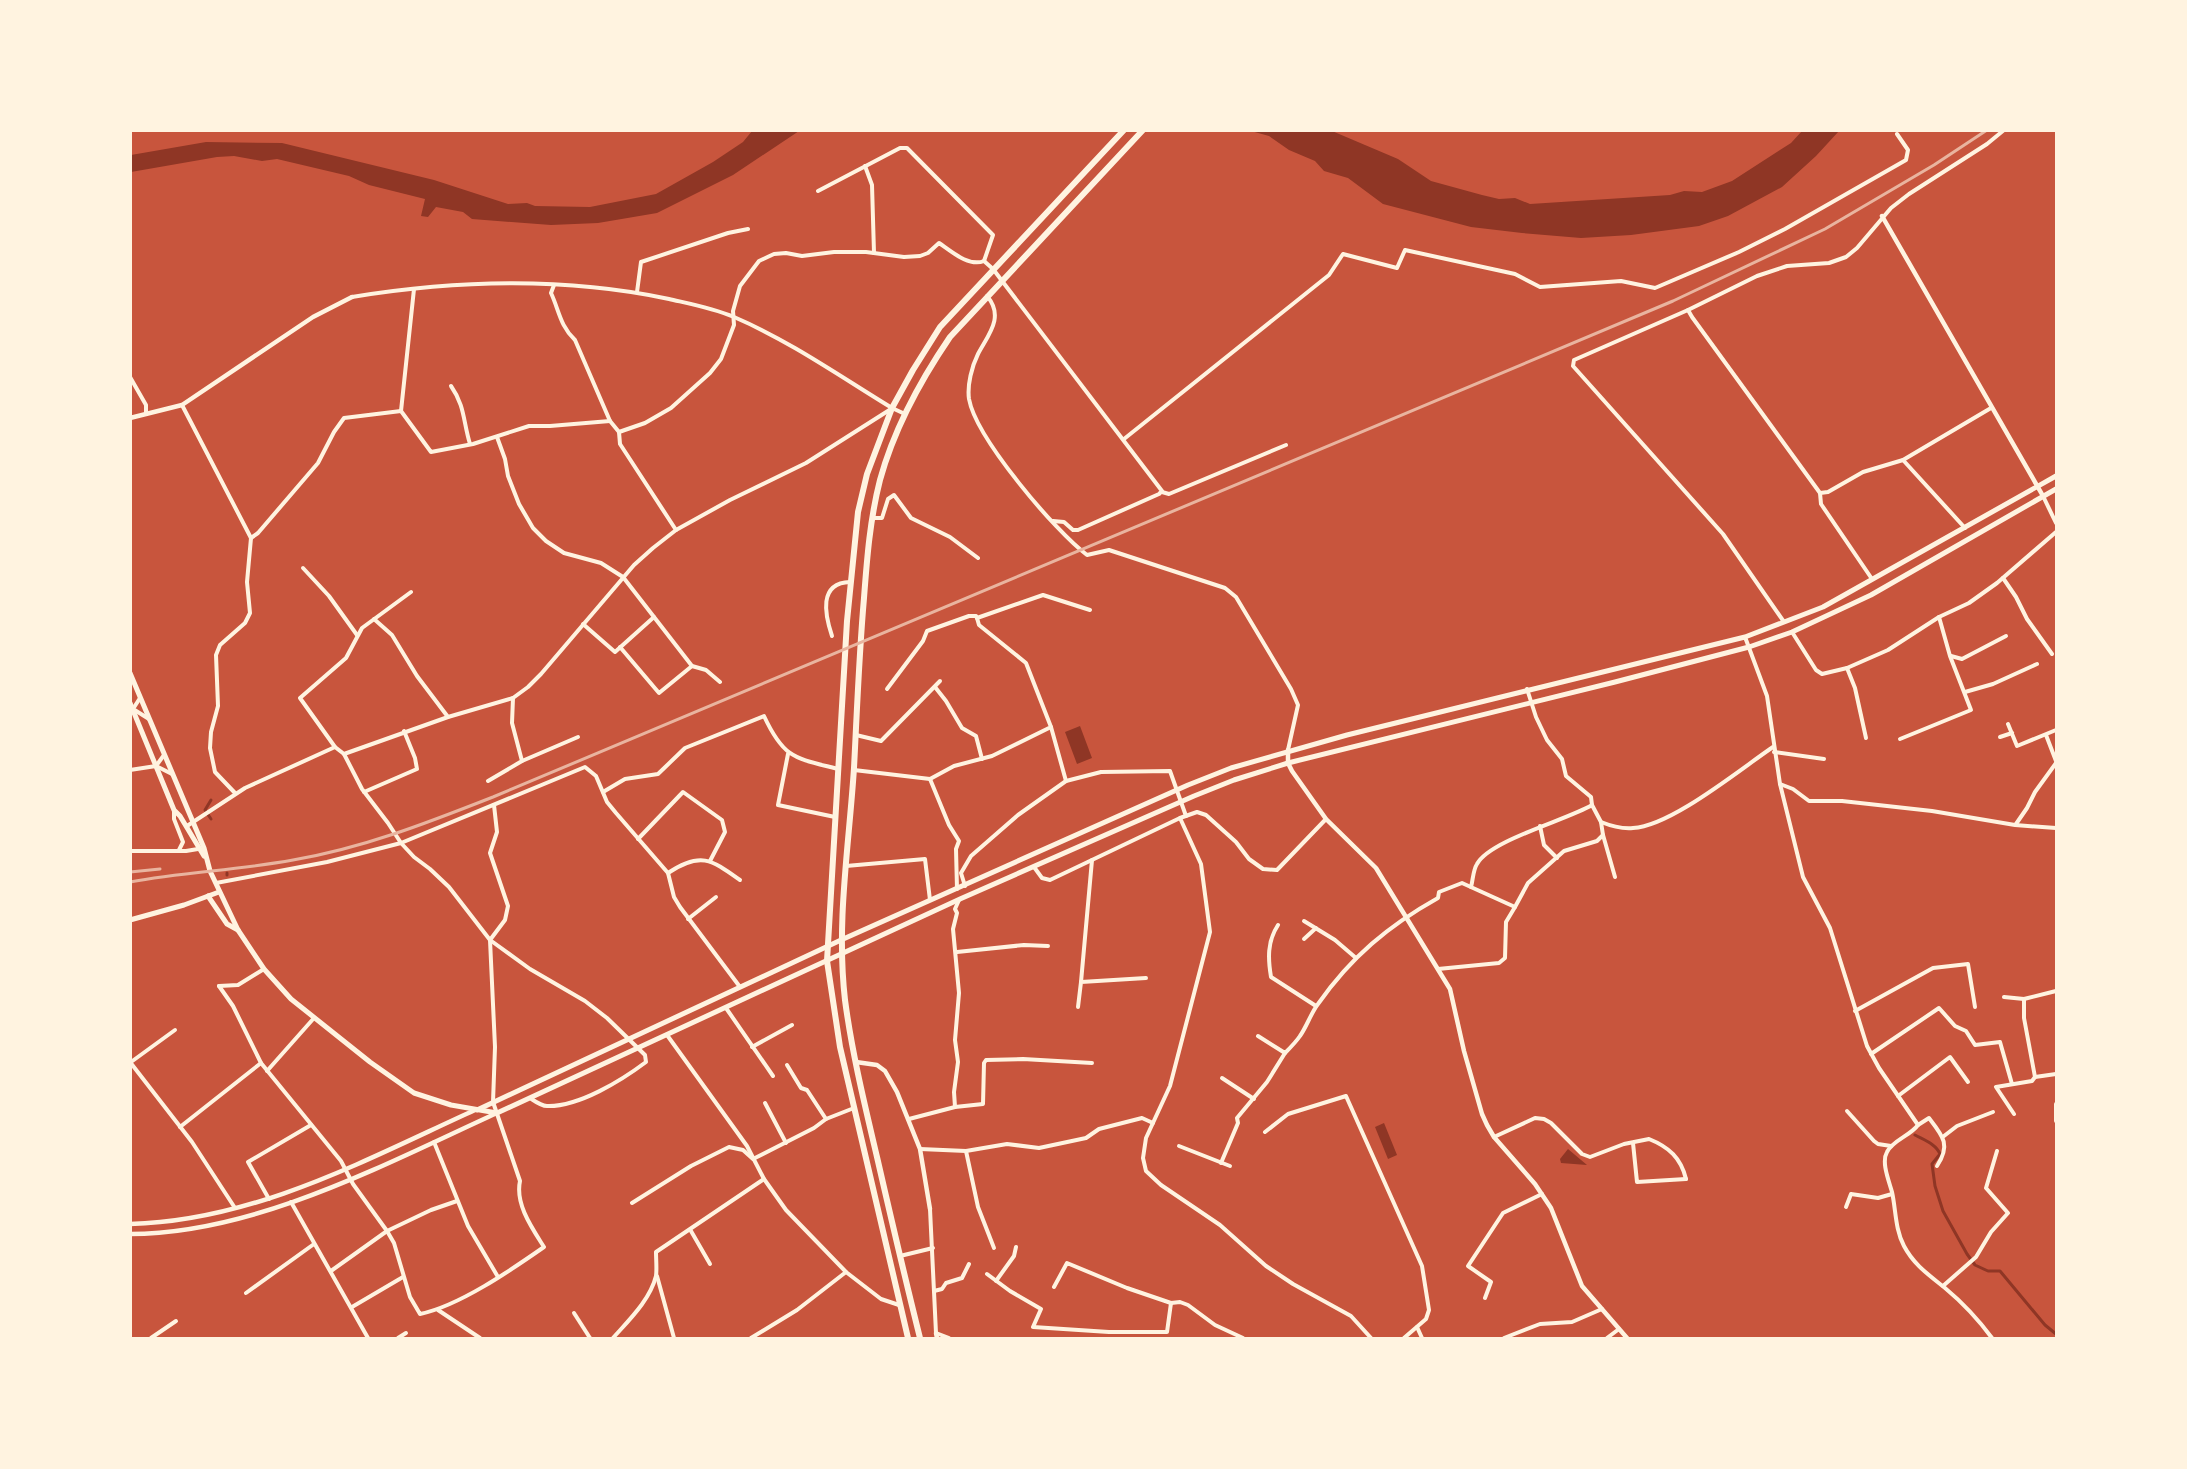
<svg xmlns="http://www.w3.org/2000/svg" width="2187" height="1469" font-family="Manrope,sans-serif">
  <rect width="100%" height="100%" fill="#c8553d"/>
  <!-- water -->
  <g fill="#8f3625">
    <path d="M752,131H799L733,175L657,213L598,223L551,225L472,219L463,212L436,207L428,217L421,216L425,199L369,185L349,176L277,159L262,161L234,156L217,157L131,172V155L206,142L282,143L434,180L508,204L527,203L535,206L590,207L656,194L713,162L743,142Z"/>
    <path d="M1251,131H1332L1398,159L1431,181L1482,195L1499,199L1515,198L1530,204L1670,195L1684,191L1702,192L1732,181L1791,143L1802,131H1839L1816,156L1782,187L1728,216L1699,226L1631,235L1581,238L1522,233L1471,227L1383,204L1348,178L1324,171L1315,161L1289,150L1269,136Z"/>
    <path d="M1080,726L1092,758L1077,764L1065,732Z"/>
    <path d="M1384,1123L1397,1155L1388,1159L1375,1127Z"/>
    <path d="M1568,1149L1587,1165L1561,1163L1560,1159Z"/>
  </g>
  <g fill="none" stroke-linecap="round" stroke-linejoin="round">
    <!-- stream -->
    <g stroke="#8f3625" stroke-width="3">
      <path d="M211,819L205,810L211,800"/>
      <path d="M227,873V875"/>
      <path d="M1915,1135C1924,1140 1936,1144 1940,1154L1932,1164L1935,1186L1943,1211L1967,1254L1975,1265L1988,1271H2000L2045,1325L2056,1334"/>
    </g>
    <!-- minor -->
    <g stroke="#fff3e0" stroke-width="4">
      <path d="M865,166L872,185L874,253"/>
      <path d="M818,191L900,148H907L993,235L984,261"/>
      <path d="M554,285L551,293C559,310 560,326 575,340L610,421L619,432L620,444L676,530"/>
      <path d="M414,289L401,411L431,452L473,444L529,426H550L610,421"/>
      <path d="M637,292L641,262L728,233L748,229"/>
      <path d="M987,296C1005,317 988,335 978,354C972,366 967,385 969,399C976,438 1055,531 1087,555L1109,550L1225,588L1236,597L1291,689L1298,705L1288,750"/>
      <path d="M352,297C456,280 565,277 669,299C691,304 713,308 734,317C790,341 841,377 892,408L905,414"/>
      <path d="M1688,310L1692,317L1820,493L1821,504L1872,579"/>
      <path d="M130,377L146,405V414"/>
      <path d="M451,386C465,406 463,421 470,444"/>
      <path d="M182,405L251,538L247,582L250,613L245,623L220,645L216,655L218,706L211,732L210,748L215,772L235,793"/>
      <path d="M619,432L645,423L671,408L710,373L721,359L734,325L733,311L740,286L759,261L774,254L786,253L802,256L834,252H866L904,257L920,256L928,253L939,243C952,252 969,267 984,261L993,269L1162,491L1159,494L1078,530H1073L1064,522L1053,521"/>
      <path d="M497,437L505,459L508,476L519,504L533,528L546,541L564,553L601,563L623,577L692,666L706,670L720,682"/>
      <path d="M1124,439L1329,275L1343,254L1397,268L1405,250L1515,274L1540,287L1621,281L1655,288L1739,252L1785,229L1906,160L1908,150L1897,134"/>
      <path d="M1903,460L1965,528"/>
      <path d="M1162,492L1169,494L1286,445"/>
      <path d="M1820,493L1828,492L1863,472L1903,460L1991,408"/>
      <path d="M2043,496L2056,523"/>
      <path d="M872,518H882L888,499L894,495L911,518L950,537L978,558"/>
      <path d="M251,538L258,533L318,463L334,432L344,418L401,411"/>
      <path d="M303,568L329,596L357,635"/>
      <path d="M2003,578L2016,597L2027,619L2052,654"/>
      <path d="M411,592L362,628L346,658L300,698L335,747L344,754L448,717L513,698L528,687L541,674L634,565L653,548L676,530L730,500L806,463L891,409"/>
      <path d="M374,619L392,635L417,676L448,717"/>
      <path d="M1784,622L1723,534L1573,366L1574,360L1688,310L1757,276L1787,266L1829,263L1846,257L1857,248L1891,208L1909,194L1987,144L2004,130"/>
      <path d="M583,624L615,652L654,617"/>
      <path d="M1792,632L1816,670L1822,674L1847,668L1855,688L1866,738"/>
      <path d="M832,636C825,615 818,583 850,582"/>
      <path d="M1745,637L1767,696L1780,784L1793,789L1809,801H1842L1932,811L2015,825L2056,828"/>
      <path d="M620,647L659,693L692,666"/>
      <path d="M1951,656L1962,659L2006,636"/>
      <path d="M1847,668L1888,650L1939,617L1969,603L1997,583L2056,532"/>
      <path d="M935,687L946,701L962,728L976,736L982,759"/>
      <path d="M887,689L923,641L927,631L969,616H976L977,618"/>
      <path d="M1527,689L1536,717L1547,740L1562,759L1566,776L1591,797L1592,805"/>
      <path d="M1965,692L1993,684L2037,664"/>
      <path d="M140,698L133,709L149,719"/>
      <path d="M2008,724L2017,746L2056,730"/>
      <path d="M1051,727L1066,781"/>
      <path d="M856,735L881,741L940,681"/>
      <path d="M2046,735L2056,761"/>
      <path d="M2000,737L2012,733"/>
      <path d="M1900,739L1971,710L1950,656L1939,617"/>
      <path d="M1774,752L1824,759"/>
      <path d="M344,754L362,789L388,823L401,843L414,857L430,869L449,887L490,940L530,969L585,1001L607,1018L645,1055L646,1062C622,1080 579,1107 547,1106C541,1106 536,1102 530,1098"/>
      <path d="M788,754L778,805L835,817"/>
      <path d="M164,755L156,766L172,774"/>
      <path d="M522,761L578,737"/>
      <path d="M130,770L156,766"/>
      <path d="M854,770L930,779L954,766L992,756L1051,727L1026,663L979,625L977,618L1043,595L1090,610"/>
      <path d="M930,779L949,825L959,841L956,849L957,889"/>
      <path d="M488,781L522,761L512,723L513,698"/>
      <path d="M1780,784L1803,877L1830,928L1867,1046L1879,1068L1918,1125C1910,1136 1893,1140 1887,1152C1881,1162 1889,1181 1892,1192C1896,1210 1895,1229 1904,1246C1914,1265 1929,1275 1945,1288C1963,1303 1978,1319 1992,1338"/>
      <path d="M364,792L417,769L415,758L404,731"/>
      <path d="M603,792L625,779L658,774L685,748L764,716C784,759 795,758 838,769"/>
      <path d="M174,810V819L183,842L179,850"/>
      <path d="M1180,818L1201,864L1210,932L1170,1086L1146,1138L1143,1158L1146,1171L1161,1185L1220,1225L1266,1266L1293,1284L1351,1316L1371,1338"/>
      <path d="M1601,822L1603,835"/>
      <path d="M2016,824L2027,808L2035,792L2056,763"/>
      <path d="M187,826L245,788L335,747"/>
      <path d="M1540,826L1544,845L1557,858"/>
      <path d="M638,839L683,792L722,820L725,832L710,861"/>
      <path d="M130,851H186L198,849"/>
      <path d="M846,866L925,859L930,900"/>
      <path d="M1034,867L1042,878L1050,880L1180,818L1197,812L1206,815L1236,842L1249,859L1263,869L1277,870L1326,819"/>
      <path d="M668,873C701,851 712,860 740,880"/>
      <path d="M216,883L327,862L401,843L585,767L596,776L607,802L616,813L668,873L674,897L680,907L740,987"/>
      <path d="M965,886L961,873L971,856L1018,815L1066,781L1101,772L1170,771L1186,816"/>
      <path d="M1471,887C1473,880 1473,870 1477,864C1490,840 1567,820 1592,805L1601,822C1611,826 1622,829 1633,828C1671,826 1739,770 1773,747"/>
      <path d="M688,919L716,897"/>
      <path d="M1304,921L1335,940L1356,958"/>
      <path d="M1278,925C1267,942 1268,959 1271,977L1316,1006"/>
      <path d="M1304,939L1316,928"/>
      <path d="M957,952L1024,945L1048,946"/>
      <path d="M1438,969L1499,963L1505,958L1506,922L1515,907"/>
      <path d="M1081,982L1092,860"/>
      <path d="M219,986L233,1006L261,1063L341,1161L353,1184L387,1231L394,1243L410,1297L420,1314C459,1306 511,1270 544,1247C532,1228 515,1204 520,1181L493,1102L495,1047L490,940L505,920L508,906L490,853L497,832L494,805"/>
      <path d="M219,986L238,985L264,969"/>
      <path d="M2004,997L2024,999L2056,991"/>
      <path d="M2024,999V1018L2035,1077L2056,1074"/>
      <path d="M1078,1007L1081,982L1146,978"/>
      <path d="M726,1008L773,1076"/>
      <path d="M1855,1011L1933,968L1968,964L1975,1007"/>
      <path d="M667,1035L747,1146L764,1179L786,1210L846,1272L881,1299L899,1305"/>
      <path d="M1258,1036L1285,1053C1290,1048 1296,1042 1300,1036C1307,1026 1311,1013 1318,1004C1351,957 1388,926 1438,898L1439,892L1462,883L1515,907L1528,883L1564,851L1597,841L1603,835L1615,877"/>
      <path d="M752,1047L792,1025"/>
      <path d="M1871,1054L1939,1008L1955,1026L1966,1031L1975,1045L2000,1042L2012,1084"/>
      <path d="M130,1062L192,1142L235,1208"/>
      <path d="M131,1062L175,1030"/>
      <path d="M787,1065L801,1088L807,1090L826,1119"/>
      <path d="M267,1071L314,1018"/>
      <path d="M1222,1078L1254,1099"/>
      <path d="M1898,1096L1950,1057L1968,1082"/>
      <path d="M765,1103L786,1143"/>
      <path d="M2056,1104V1121"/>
      <path d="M955,1107L954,1092L958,1062L955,1040L959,993L953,929L957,913L955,909L959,900"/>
      <path d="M1847,1111L1874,1141L1878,1144L1891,1146"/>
      <path d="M2014,1114L1996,1087L2032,1081L2035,1077"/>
      <path d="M909,1119L955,1107L983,1104L984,1063L986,1060L1023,1059L1092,1063"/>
      <path d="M1918,1125L1929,1118C1943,1136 1951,1145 1937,1166"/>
      <path d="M180,1127L261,1063"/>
      <path d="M1265,1132L1288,1114L1346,1096L1422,1266L1429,1310L1426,1319L1404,1338"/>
      <path d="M1944,1136L1957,1126L1993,1112"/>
      <path d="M1494,1137L1535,1118L1544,1119L1551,1123L1582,1154L1590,1157L1624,1144L1649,1139C1669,1147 1681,1158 1686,1179"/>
      <path d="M434,1142L468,1226L498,1277"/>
      <path d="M1633,1143L1637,1182L1686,1179"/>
      <path d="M1179,1146L1230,1166"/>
      <path d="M920,1149L966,1151L1007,1144L1039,1148L1086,1138L1099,1129L1142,1118L1153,1123"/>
      <path d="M966,1151L978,1207L994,1248"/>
      <path d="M1221,1163L1238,1123L1237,1118L1267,1082L1285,1053"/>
      <path d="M269,1199L248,1162L311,1125"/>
      <path d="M291,1202L368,1338"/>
      <path d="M632,1203L691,1166L729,1147L743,1150L753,1159L814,1128L826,1119L854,1108"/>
      <path d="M1846,1207L1851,1194L1878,1198L1892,1194"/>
      <path d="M930,1209L936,1333L949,1338"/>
      <path d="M691,1231L710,1264"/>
      <path d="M900,1256L933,1248"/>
      <path d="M331,1271L387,1231L431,1210L457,1201"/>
      <path d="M987,1274L1010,1291L1041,1309L1033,1327L1109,1332H1167L1171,1303"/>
      <path d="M657,1276L674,1338"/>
      <path d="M996,1281L1014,1256L1016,1247"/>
      <path d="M1943,1286L1976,1257L1991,1232L2008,1213L1986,1188L1997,1151"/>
      <path d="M1054,1287L1067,1263L1127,1288L1171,1303L1180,1302L1188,1305L1215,1325L1243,1338"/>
      <path d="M934,1291L942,1289L946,1283L962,1278L969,1264"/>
      <path d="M246,1293L314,1244"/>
      <path d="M1485,1298L1491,1282L1468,1266L1503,1213L1542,1194"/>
      <path d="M352,1307L403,1277"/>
      <path d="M438,1310L480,1338"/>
      <path d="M574,1313L590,1338"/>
      <path d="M1417,1327L1422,1338"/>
      <path d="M151,1338L176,1321"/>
      <path d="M398,1338L406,1333"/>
      <path d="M613,1338C629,1320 650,1300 656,1276C657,1269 656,1260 656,1252L764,1179"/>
      <path d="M751,1338L797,1310L846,1272"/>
      <path d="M1504,1338L1540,1324L1572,1322L1602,1309"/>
      <path d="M1607,1338L1619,1329"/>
    </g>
    <!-- tertiary -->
    <g stroke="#fff3e0" stroke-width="4.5">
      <path d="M1882,216L2043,496"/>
      <path d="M130,418L182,405L313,317L352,297"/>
      <path d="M1288,750V763L1292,771L1326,819L1376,868L1442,976L1450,989L1464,1051L1482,1114L1487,1125L1494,1137L1535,1184L1551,1208L1582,1286L1627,1338"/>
      <path d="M856,1062L877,1065L885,1071L897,1092L920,1149L930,1209"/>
      <path d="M130,1224C254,1221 365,1160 475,1110"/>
      <path d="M130,1234C255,1234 385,1164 497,1113"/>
      <path d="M936,1333L937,1338"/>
    </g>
    <!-- secondary -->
    <g stroke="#fff3e0" stroke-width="5">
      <path d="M130,673L204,848L210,871L238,930L264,969L291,999L370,1062L414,1093L451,1105L497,1113L960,899L1194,796L1234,780L1288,763L1615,682L1749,647L1792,632L1871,595L2056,489"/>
      <path d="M130,703L174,810L180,816L204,856"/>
      <path d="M208,896L227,924L238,930"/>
      <path d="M130,920L184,905L219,892"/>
      <path d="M477,1110L841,940L1188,785L1231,768L1347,735L1745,637L1823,607L2056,476"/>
    </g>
    <!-- primary -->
    <g stroke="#fff3e0" stroke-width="6">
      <path d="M908,1338L840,1047L827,961L847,621L858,512L867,474L892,408L913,370L940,327L1124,130"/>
      <path d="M920,1338C905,1278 891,1218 877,1157C865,1106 852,1053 845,1000C836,922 849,846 854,768C857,711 859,655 864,598C867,558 870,519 880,480C894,429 920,381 950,337L1143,130"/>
    </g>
    <!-- rail -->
    <g stroke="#e9b49f" stroke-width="3">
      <path d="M130,872L160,869"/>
      <path d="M130,882C184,872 239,870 293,860C363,848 427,823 493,797L1673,301L1825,229L1934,165L1987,130"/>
    </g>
  </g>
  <!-- border -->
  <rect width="2187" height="1469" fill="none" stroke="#fff3e0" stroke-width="264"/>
</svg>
